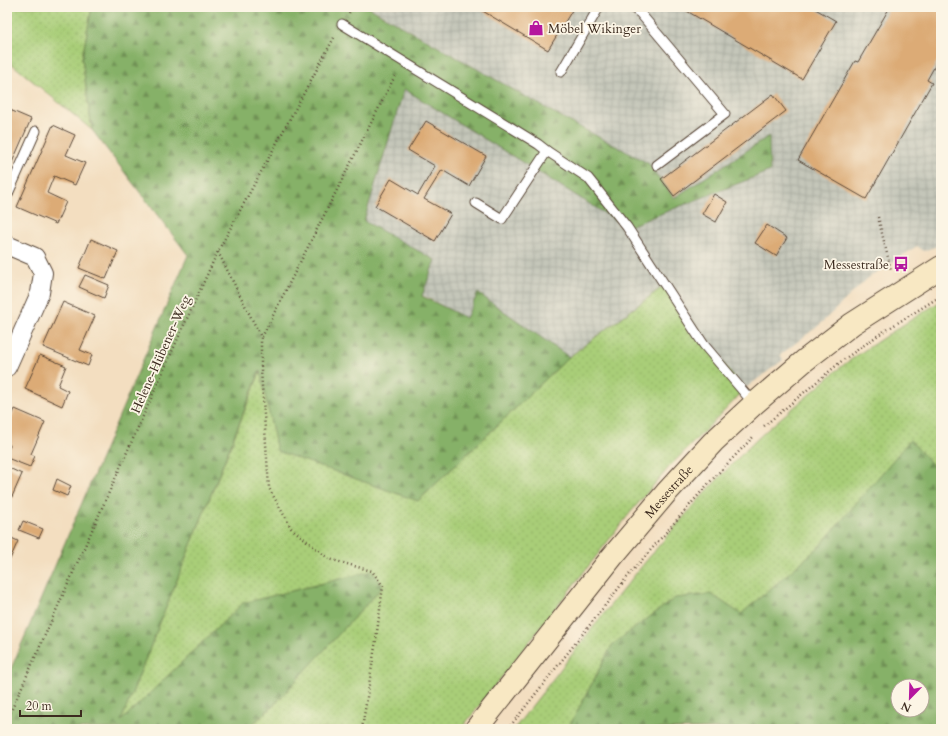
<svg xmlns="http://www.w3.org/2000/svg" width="948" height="736" font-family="Cardo,serif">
  <defs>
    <pattern id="industrial-grid" width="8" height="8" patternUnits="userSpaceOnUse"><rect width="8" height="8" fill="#c4c6b9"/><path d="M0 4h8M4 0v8" fill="none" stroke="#a9aa9f"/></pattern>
    <pattern id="grass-dots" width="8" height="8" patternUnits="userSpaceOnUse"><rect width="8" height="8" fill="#a9ce78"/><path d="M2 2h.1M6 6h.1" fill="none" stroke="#92b167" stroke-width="1.8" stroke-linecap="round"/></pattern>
    <pattern id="forest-firs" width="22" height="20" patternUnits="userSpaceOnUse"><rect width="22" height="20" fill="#86b168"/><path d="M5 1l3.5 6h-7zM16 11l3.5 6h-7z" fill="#6f9055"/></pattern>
  </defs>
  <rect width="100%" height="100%" fill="#fcf5e5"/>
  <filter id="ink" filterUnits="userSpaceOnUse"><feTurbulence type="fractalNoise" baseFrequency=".025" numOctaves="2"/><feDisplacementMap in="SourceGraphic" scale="8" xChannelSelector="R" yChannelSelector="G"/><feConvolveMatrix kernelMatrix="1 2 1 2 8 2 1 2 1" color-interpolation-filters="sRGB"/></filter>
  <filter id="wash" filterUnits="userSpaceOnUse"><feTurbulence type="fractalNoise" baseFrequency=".012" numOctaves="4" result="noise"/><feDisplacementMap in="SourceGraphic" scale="16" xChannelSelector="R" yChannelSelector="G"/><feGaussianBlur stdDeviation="0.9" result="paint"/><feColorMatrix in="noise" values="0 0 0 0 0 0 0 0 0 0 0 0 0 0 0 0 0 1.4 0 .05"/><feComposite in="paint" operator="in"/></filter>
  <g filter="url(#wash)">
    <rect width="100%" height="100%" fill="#f3dec0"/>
    <!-- industrial -->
    <path fill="url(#industrial-grid)" d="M369,7H941V245L923,251L917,246L868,278L818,326L780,355L783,360L743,390L665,285L569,357L478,293L466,318L422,295L364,221L404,89L626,226L572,123Z"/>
    <!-- grass -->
    <g fill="url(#grass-dots)" stroke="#727c4b" fill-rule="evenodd">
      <path d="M7,7H92L82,58L92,130L7,60Z"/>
      <path d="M665,285L743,390L734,401L670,466L630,513L461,729H247L273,706L120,722L261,370L418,501L569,357Z"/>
      <path d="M941,301V729H514C590,632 663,532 751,445C770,426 791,410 811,393C823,383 834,372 846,363C877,341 909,321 941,301ZM898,686H922V710H898Z"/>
    </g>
    <!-- forest -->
    <g fill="url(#forest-firs)" stroke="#606e43" fill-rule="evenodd">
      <path d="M92,7H368L572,123L648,163L674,198L769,136L770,171L627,227L404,89L364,221L435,260L422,296L466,318L478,293L569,357L418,501L277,451L260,371L121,721L243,603L372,571L383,586L273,706L247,729H7V678L188,255L92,130L82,58Z"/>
      <path d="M910,440L941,474V729H568L612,645L675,598L711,594L741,614L819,547ZM898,686H922V710H898Z"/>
    </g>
    <g id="blocks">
      <!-- building -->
      <g fill="#dcab76">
        <path d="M476,7H574L548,50Z"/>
        <path d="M680,7H812L836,21L802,79Z"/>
        <path d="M890,7H941V65L937,62L927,80L932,83L866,199L798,160L855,61L858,62Z"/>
        <path d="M773,94L786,111L674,196L661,179Z"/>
        <path d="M10,110L31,119L7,174V117Z"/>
        <path d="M426,121L486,156L469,186L442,170L424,199L451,214L435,241L375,206L391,179L418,195L435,166L408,150Z"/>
        <path d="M53,125L75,135L66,155L85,163L75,185L54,176L47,193L66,202L56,224L17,207Z"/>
        <path d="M714,194L727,202L716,222L702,214Z"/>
        <path d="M767,225L787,238L776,256L755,243Z"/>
        <path d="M91,239L118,251L106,279L79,268Z"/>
        <path d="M85,275L109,285L104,298L79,287Z"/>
        <path d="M63,302L95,316L80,350L92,355L88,366L43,347Z"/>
        <path d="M40,355L66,366L58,386L68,391L62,406L25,389Z"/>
        <path d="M15,409L45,422L31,454L35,456L30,467L7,458V453L10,445L7,443V427Z"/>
        <path d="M7,467L22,474L7,508Z"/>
        <path d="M57,479L71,486L67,496L53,490Z"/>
        <path d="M23,521L43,529L39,538L19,530Z"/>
        <path d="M7,536L18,541L7,566Z"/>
      </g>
    </g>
  </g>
  <g filter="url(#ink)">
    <use href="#blocks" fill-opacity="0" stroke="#574536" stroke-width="1"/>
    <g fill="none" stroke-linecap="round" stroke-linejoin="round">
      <defs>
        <g id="lane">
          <path d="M631,7L640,13L725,114L657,165"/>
          <path d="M342,24L538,144L547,151L588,178L627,227L704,345L754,404"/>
          <path d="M561,72L599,7"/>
          <path d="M7,196L36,131"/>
          <path d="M476,203L502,219L547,151"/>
        </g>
        <path id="street" d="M7,245L35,257L43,273L40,293L7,367"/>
        <g id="secondary">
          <path id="s1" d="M476,729L612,557L666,493L713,442L754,404L804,361L852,324L941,267"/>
        </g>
      </defs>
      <!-- lane casing -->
      <use href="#lane" stroke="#574536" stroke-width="11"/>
      <!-- street casing -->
      <use href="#street" stroke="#574536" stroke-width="20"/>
      <!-- secondary casing -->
      <use href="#secondary" stroke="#574536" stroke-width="24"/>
      <!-- path -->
      <g stroke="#574536" stroke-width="2.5" stroke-dasharray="1 3" stroke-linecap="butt">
        <path d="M449,7L457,12"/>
        <path d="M349,13L352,7"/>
        <path d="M878,217L891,270"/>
        <path d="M218,252L261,337V370L269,488L291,528L329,559L372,571L383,586L376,640L362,729"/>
        <path d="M891,327L941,296"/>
        <path d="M262,337L396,74"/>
        <path d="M764,426L843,360L887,329"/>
        <path d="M7,720L179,336L218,251L335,36"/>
        <path d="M508,729L629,575L708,484L753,437"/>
      </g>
      <!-- lane -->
      <use href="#lane" stroke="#fff" stroke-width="9"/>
      <!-- street -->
      <use href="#street" stroke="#fff" stroke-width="18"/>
      <!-- secondary -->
      <use href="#secondary" stroke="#f8e8c3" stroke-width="22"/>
    </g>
  </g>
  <!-- icons -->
  <defs>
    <symbol id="shop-bare" viewBox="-9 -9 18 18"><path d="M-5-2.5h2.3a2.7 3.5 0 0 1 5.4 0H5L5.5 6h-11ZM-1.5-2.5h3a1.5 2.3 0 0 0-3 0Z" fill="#b5179e" stroke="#fcf5e5" stroke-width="2.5" paint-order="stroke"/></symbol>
    <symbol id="bus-bare" viewBox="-9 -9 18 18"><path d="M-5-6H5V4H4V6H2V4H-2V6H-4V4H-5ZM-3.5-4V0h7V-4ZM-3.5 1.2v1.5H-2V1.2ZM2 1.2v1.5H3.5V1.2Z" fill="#b5179e" stroke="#fcf5e5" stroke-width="2.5" paint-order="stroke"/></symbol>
  </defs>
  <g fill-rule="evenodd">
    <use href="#shop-bare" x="525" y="17" width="22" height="22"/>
    <use href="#bus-bare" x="890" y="253" width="22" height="22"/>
  </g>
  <g text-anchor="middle" stroke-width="3.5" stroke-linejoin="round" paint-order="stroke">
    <!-- poi labels -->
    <g font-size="13" fill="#3b2a1e" stroke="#fcf5e5" text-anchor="start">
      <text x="548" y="33">Möbel Wikinger</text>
      <text x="889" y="269" text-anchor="end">Messestraße</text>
    </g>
    <!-- street labels -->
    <g font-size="13" fill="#3b2a1e" stroke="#fcf5e5">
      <text transform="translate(160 354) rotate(-66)" y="5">Helene-Hübener-Weg</text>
      <text dy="5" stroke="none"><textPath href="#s1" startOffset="306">Messestraße</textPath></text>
    </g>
  </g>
  <!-- margin -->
  <rect width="948" height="736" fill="none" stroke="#fcf5e5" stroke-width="24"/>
  <!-- north arrow -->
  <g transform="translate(910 698) rotate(203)"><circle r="19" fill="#fcf5e5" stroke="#afa495"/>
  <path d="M0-3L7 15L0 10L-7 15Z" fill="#b5179e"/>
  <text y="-6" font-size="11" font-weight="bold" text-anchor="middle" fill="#3b2a1e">N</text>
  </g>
  <!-- scale -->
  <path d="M20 710v6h61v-6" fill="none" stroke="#3b2a1e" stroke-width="2"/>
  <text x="26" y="710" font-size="12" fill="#3b2a1e" stroke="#fcf5e5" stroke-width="3" paint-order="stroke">20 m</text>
</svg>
